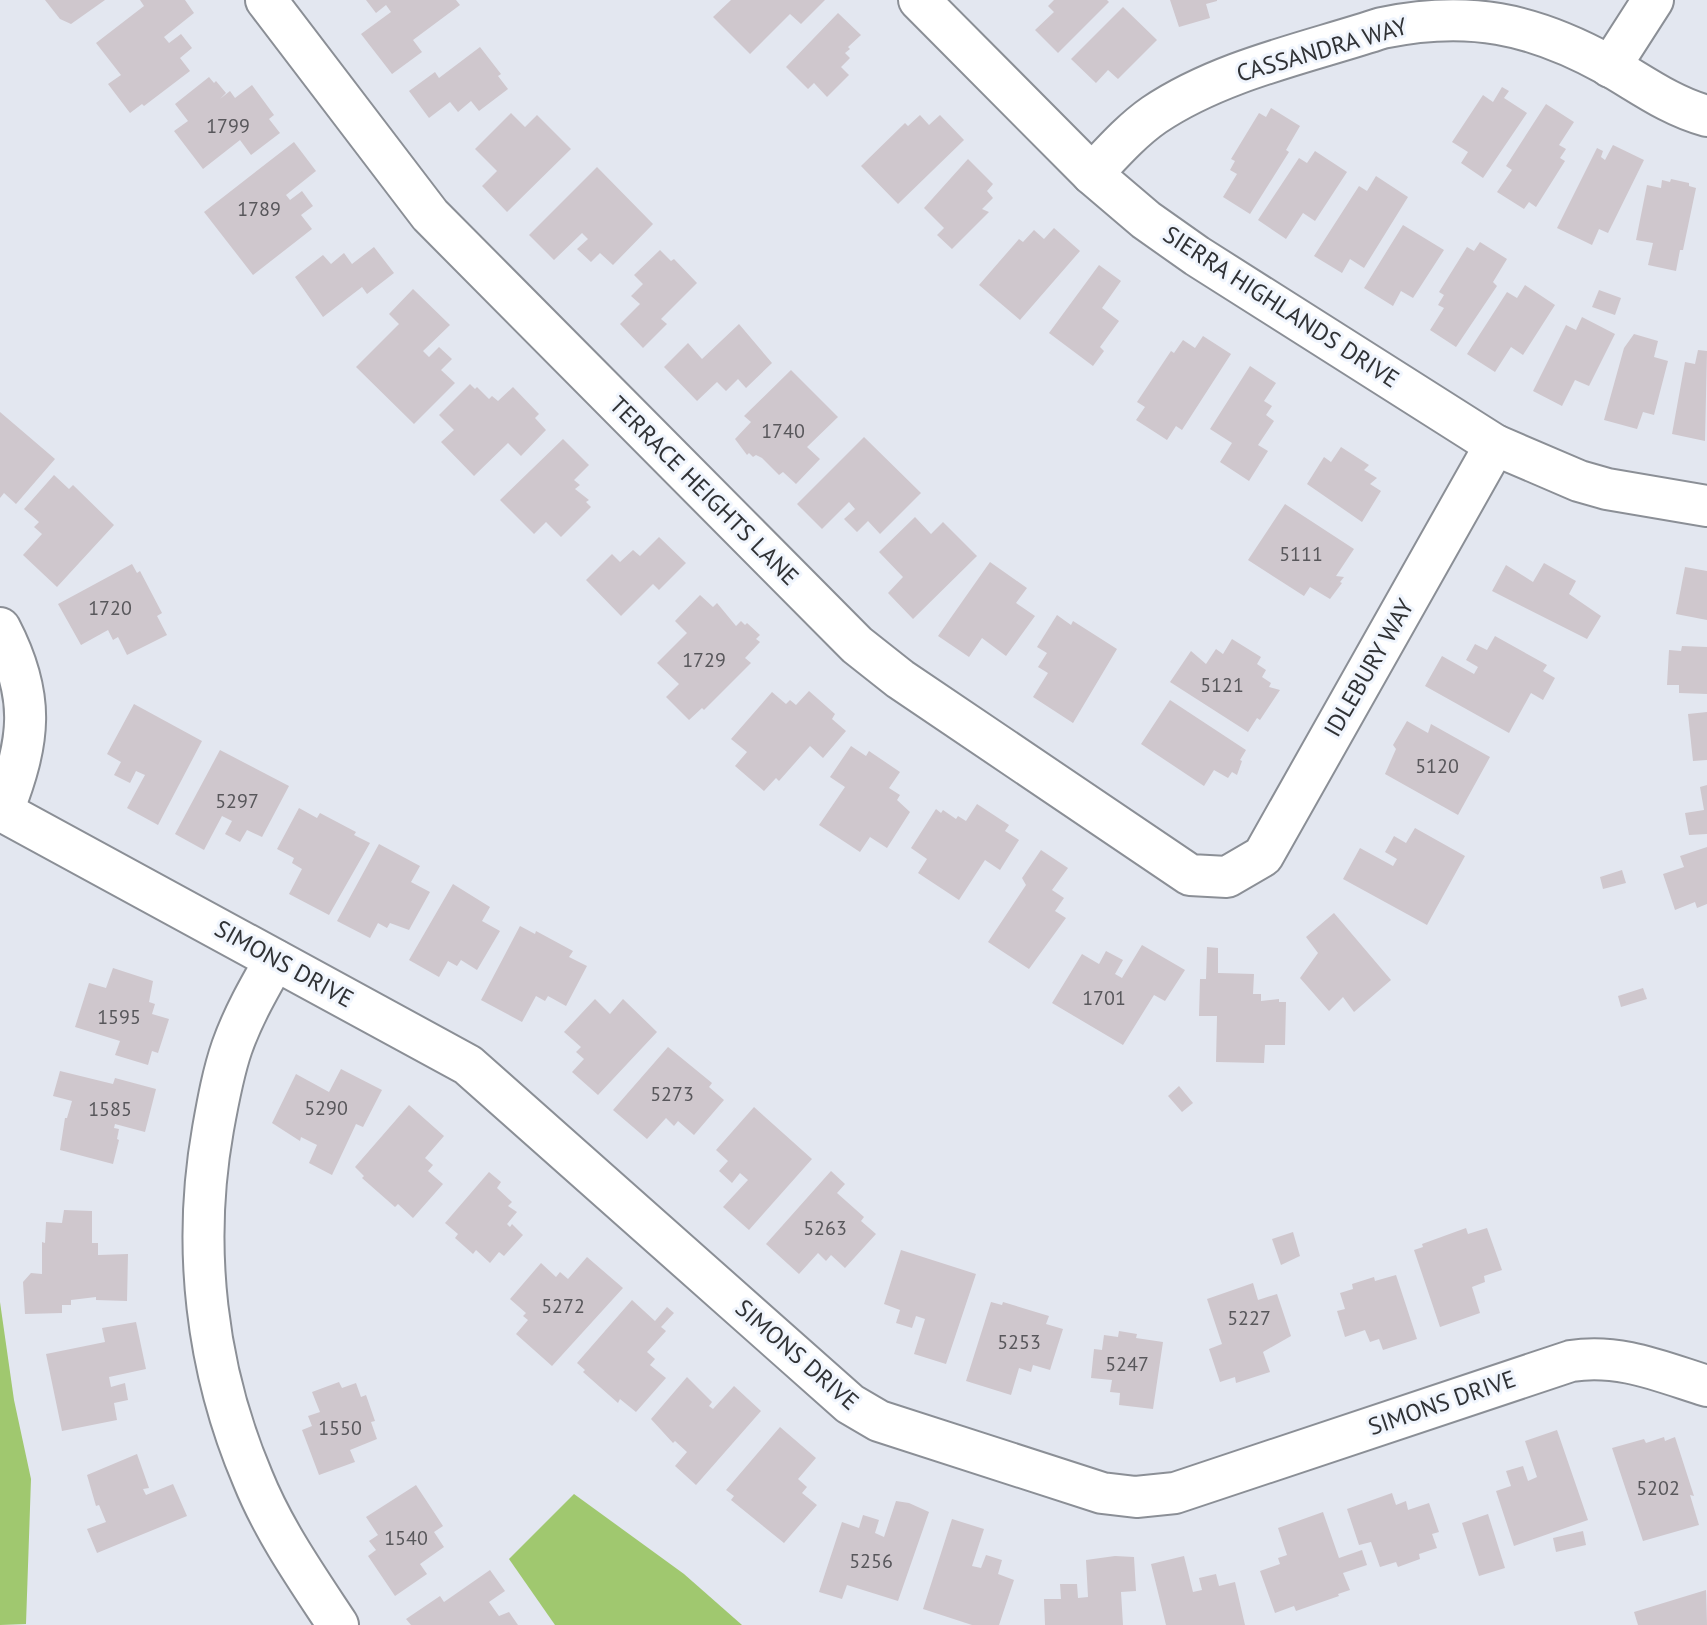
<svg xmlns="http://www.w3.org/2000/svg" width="1707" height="1625" font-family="'PT Sans',sans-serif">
  <rect width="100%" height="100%" fill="#e3e7f0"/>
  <!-- green -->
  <g fill="#a0c86f">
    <path d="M0,1302L14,1400L31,1479L26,1624L0,1625Z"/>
    <path d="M574,1494L684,1574L742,1625H555L509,1559Z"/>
  </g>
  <!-- building -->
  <g fill="#cfc7cd">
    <path d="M45,0H105L71,24L60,19Z"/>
    <path d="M140,0H185L194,13L164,37L169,43L181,34L192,48L180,58L190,71L144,106L142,104L130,113L108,84L121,75L96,43L144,6Z"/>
    <path d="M366,0H456L460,5L413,40L422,52L392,74L361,34L391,12L386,5L376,13Z"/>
    <path d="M731,0H825L801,24L790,14L750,54L713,17Z"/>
    <path d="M1054,0H1107L1109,2L1058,53L1035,30L1054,12L1048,6Z"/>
    <path d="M1170,0H1217V1L1206,4L1210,18L1179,27Z"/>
    <path d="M1123,7L1157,40L1118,79L1108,70L1096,83L1071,59Z"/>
    <path d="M838,13L861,35L848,47L850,49L845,53L850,58L841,67L849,75L827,97L814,83L808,89L786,67Z"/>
    <path d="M480,47L501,74L498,76L508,89L479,111L471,101L458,112L450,102L429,118L409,91L435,72L439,78Z"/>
    <path d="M209,77L214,83L216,81L226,93L220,99L230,91L235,98L252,85L274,115L269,119L280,133L251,155L240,140L203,169L174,131L188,121L175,104Z"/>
    <path d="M1502,87L1509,91L1504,98L1527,113L1483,178L1461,163L1468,152L1452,142L1483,95L1493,102Z"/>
    <path d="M1546,104L1574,122L1559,145L1566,149L1560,158L1565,161L1536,207L1529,202L1524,209L1497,192L1512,170L1506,166Z"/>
    <path d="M1271,108L1300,126L1286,150L1289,152L1250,214L1223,197L1237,174L1230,170L1235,161L1231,159L1259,113L1266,117Z"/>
    <path d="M511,113L525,127L537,115L571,149L507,212L482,186L497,171L475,149Z"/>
    <path d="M920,115L929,125L940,115L964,140L898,204L861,166L905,123L908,126Z"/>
    <path d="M294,142L316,171L286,195L290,200L302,191L313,206L301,215L312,229L253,275L204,212Z"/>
    <path d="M1613,145L1644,160L1608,233L1599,229L1592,245L1557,228L1597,148L1603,151L1601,157L1605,160Z"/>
    <path d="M1315,151L1347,172L1315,221L1303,213L1286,239L1258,220L1299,158L1307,163Z"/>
    <path d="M968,159L993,184L987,191L993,198L982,209L989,212L952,249L937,235L944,228L924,208Z"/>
    <path d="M597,167L653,224L613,265L600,253L591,262L577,249L588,239L582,233L554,260L529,235Z"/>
    <path d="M1376,176L1408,197L1364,268L1350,259L1342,273L1314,256L1359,186L1367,191Z"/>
    <path d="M1671,179L1689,183V186L1696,188L1683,250H1680L1676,271L1648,265L1653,243L1636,240L1647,185L1661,188L1662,180L1670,182Z"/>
    <path d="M1403,225L1444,250L1413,298L1401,291L1393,306L1364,288Z"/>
    <path d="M1054,228L1080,251L1020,320L979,285L1019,239L1023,242L1034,230L1044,239Z"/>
    <path d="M1480,242L1507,259L1493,282L1497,286L1456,347L1430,330L1444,308L1438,305L1444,295L1439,292L1467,247L1474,251Z"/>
    <path d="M374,247L394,273L367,294L362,287L323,317L295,277L323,255L331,264L344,253L352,264Z"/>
    <path d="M660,250L671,261L674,259L697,283L661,319L667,324L643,348L620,324L640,304L631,296L643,284L634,275Z"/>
    <path d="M1099,265L1121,281L1102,308L1119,321L1100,347L1104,351L1093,366L1049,333Z"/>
    <path d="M1525,285L1555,305L1523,355L1511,347L1495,372L1467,354L1507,292L1517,298Z"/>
    <path d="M413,289L450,325L423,351L429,357L439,347L452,359L441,370L455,383L414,424L356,367L399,324L389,314Z"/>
    <path d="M1599,290L1621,298L1615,315L1592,307Z"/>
    <path d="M1582,317L1615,334L1589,386L1575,380L1562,406L1533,391L1566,325L1576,330Z"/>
    <path d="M739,324L772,363L746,388L738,379L726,391L717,382L697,401L664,367L688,343L702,359Z"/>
    <path d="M1634,334L1658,341L1654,357L1668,361L1654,415L1643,412L1637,429L1604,420L1624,348Z"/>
    <path d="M1203,336L1231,354L1182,430L1176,426L1167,440L1136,420L1145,407L1137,402L1171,351L1174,353L1183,340L1195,348Z"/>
    <path d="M1698,350L1707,351L1705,441L1672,434L1685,362L1695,364Z"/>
    <path d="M1250,366L1276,383L1264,401L1272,406L1266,415L1274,421L1258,445L1268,451L1249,481L1220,462L1232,443L1210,429Z"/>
    <path d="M791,370L838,417L807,447L820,459L796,484L783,472L779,475L762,458L756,455L753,457L749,453L747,455L735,439L751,422L744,416Z"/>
    <path d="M470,384L475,389L477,387L489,399L492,396L498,401L513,387L539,414L535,418L546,430L521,456L508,443L474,476L441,442L454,430L439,415Z"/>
    <path d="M0,412L55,459L16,504L4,493L0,498Z"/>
    <path d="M864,437L921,493L880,534L868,521L857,532L844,519L855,509L849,502L822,529L797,504Z"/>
    <path d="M563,439L589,465L574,480L580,485L575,489L589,500L586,502L591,507L561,537L546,522L534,534L500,500Z"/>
    <path d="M1341,447L1369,465L1364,470L1377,478L1370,484L1381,491L1362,522L1307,484L1324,457L1331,462Z"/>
    <path d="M54,475L69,489L73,485L114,525L57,587L23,555L42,534L34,527L39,522L24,509Z"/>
    <path d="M1285,504L1354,549L1336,576L1344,577L1340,582L1342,583L1330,599L1310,587L1304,596L1248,560Z"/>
    <path d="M915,517L931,534L943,522L977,556L913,619L888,593L903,577L879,552Z"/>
    <path d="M659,537L686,563L659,590L653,584L621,616L586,580L612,554L620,562L633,550L640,556Z"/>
    <path d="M990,562L1027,588L1016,603L1035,616L1006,656L982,638L969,657L938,636Z"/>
    <path d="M1544,563L1576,581L1569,594L1601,616L1587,639L1492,591L1506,565L1533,582Z"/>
    <path d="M132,564L137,573L140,571L162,613L157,616L167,635L127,655L118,637L113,640L108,630L81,645L58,604Z"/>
    <path d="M1685,567L1707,571V620L1676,614Z"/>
    <path d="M700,595L713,607L717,603L736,626L741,621L745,625L747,623L760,635L756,639L760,642L745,658L751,663L704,710L702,708L689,720L666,697L679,684L657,663L687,633L675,621Z"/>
    <path d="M1057,615L1071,625L1073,621L1117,649L1073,723L1033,697L1048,673L1038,667L1047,653L1037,647Z"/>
    <path d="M1495,636L1547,665L1543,671L1555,678L1543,700L1531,693L1509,733L1425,686L1442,656L1474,674L1478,667L1466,660L1475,644L1487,650Z"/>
    <path d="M1232,639L1261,657L1257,664L1266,670L1262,677L1271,683L1269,687L1280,690L1260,720L1257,718L1248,732L1170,682L1191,651L1206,664L1216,649L1223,654Z"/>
    <path d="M1682,646L1707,647V694L1679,693V685H1667L1669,650L1681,651Z"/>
    <path d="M809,691L835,714L832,719L846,731L823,758L810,746L779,781L776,778L764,791L735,766L747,752L731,739L772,692L786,704L790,700L796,705Z"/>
    <path d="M1170,700L1246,750L1240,760L1242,761L1237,775L1232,772L1228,778L1214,770L1204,786L1141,744Z"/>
    <path d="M134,704L202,741L158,825L127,808L145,775L136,771L130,783L114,775L121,762L107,754Z"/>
    <path d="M1707,712V760L1693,761L1688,714Z"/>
    <path d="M1407,721L1428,733L1431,724L1490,757L1458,815L1385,774L1396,749L1393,745Z"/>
    <path d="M851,746L866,756L869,751L900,772L889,788L900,795L897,800L910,812L887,848L870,837L860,852L819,825L845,787L830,777Z"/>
    <path d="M220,750L289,786L262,837L247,830L240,842L225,834L232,821L222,816L204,850L175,834Z"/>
    <path d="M1707,785V834L1689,835L1685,813L1704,810L1700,787Z"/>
    <path d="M977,804L1009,825L1005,831L1019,840L1000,870L985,860L959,900L918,873L927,859L911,848L936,809L941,813L943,810L956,819L958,816L966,821Z"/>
    <path d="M299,808L317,818L320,813L356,832L354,835L370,843L329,915L289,894L302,869L292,863L294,858L277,849Z"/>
    <path d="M1415,828L1465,856L1427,925L1343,879L1360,848L1393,866L1397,859L1385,852L1394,836L1406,843Z"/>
    <path d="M379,844L420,866L411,882L430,892L409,930L390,923L387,928L378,923L370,938L337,921Z"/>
    <path d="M1707,847V904L1697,908L1695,902L1675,910L1663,874L1684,867L1680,856Z"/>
    <path d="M1041,850L1068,868L1052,890L1064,898L1055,911L1066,918L1029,969L988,942L1026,885L1022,878Z"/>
    <path d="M1622,870L1626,883L1603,889L1600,877Z"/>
    <path d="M453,884L490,907L482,921L500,931L477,970L461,960L457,966L448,961L439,977L409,960Z"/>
    <path d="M1334,913L1391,980L1354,1012L1343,997L1329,1011L1300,978L1318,953L1306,937Z"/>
    <path d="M520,926L535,934L536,931L573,951L569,957L587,966L566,1006L548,996L545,1001L536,996L522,1022L481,1000Z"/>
    <path d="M1142,945L1185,970L1165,1001L1154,995L1123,1045L1052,1003L1082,954L1099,964L1106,951L1123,960L1115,974L1122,978Z"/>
    <path d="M1207,947L1218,948V973L1254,974L1253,994H1261V1001L1279,999V1002H1286L1285,1045H1265L1264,1063L1216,1062L1217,1016H1199L1200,979H1206Z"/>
    <path d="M113,968L153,981L149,1002L155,1004L152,1014L169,1019L158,1053L152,1051L148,1065L115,1055L120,1041L75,1027L89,983L106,988Z"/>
    <path d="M1643,988L1647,999L1621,1007L1618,996Z"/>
    <path d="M595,999L610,1014L623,999L657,1032L598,1095L572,1072L584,1059L576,1052L581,1047L564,1032Z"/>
    <path d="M668,1047L712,1083L709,1087L724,1100L694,1135L678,1121L674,1126L666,1118L647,1139L613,1110Z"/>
    <path d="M341,1069L382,1090L363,1127L356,1124L332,1175L309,1163L317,1145L301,1137L300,1141L272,1123L296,1074L329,1092Z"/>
    <path d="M60,1071L113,1084L115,1078L156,1089L145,1132L115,1124L114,1128L119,1129L117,1139L119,1140L113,1164L60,1150L65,1118H67L72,1101L53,1096Z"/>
    <path d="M1179,1086L1193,1103L1182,1112L1168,1096Z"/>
    <path d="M409,1105L444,1136L425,1158L433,1165L428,1171L443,1184L413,1218L398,1204L395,1207L362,1178L364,1176L355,1167Z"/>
    <path d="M754,1107L812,1159L749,1230L723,1207L748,1180L740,1173L732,1183L719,1171L728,1161L716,1150Z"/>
    <path d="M831,1171L845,1184L837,1193L864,1217L861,1221L876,1234L845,1268L831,1255L826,1261L818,1253L799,1274L766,1244Z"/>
    <path d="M489,1172L501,1182L497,1188L512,1202L508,1206L517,1212L507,1224L510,1227L512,1224L523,1235L504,1256L499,1252L490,1263L476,1250L473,1254L455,1238L458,1234L445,1223Z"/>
    <path d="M64,1210L92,1211V1243H98V1255L128,1254L127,1301L96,1300V1297L71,1300V1305H62V1313L25,1314L23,1282L31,1273L42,1274V1242L45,1243L46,1222L62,1223Z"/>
    <path d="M1466,1228L1468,1234L1487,1228L1502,1270L1484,1276L1485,1282L1472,1287L1480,1313L1440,1327L1414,1250L1423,1247L1422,1244Z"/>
    <path d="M1293,1232L1300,1256L1281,1265L1272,1239Z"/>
    <path d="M901,1250L976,1274L946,1364L914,1354L925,1319L916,1316L912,1328L896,1323L900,1310L884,1304Z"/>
    <path d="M587,1257L623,1288L552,1366L516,1334L528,1320L523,1316L526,1313L510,1299L541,1263L556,1277L560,1272L568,1279Z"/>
    <path d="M1396,1275L1417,1339L1383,1350L1379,1339L1370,1342L1365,1330L1345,1337L1337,1311L1345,1309L1340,1293L1353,1289L1352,1284L1374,1277L1375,1281Z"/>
    <path d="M1253,1283L1258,1300L1277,1294L1291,1336L1263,1352L1270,1372L1236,1383L1235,1377L1220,1382L1209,1349L1222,1344L1207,1299Z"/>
    <path d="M632,1300L655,1321L667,1307L674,1313L661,1327L666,1331L647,1352L655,1359L650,1365L666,1378L636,1412L620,1399L618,1403L583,1372L585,1370L577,1363Z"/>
    <path d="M991,1302L1002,1305L1003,1302L1049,1316L1046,1324L1063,1329L1050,1370L1033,1365L1031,1372L1019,1368L1011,1395L966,1381Z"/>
    <path d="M136,1322L146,1369L109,1377L111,1387L125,1383L128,1400L114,1403L117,1420L62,1431L46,1354L105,1342L102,1328Z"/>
    <path d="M1119,1331L1137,1334L1136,1338L1163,1342L1153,1409L1119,1405L1120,1393L1110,1392L1112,1380L1091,1378L1094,1349L1102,1350L1104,1335L1118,1337Z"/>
    <path d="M687,1377L712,1402L709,1406L713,1409L734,1386L761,1411L696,1485L675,1466L687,1452L675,1441L673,1443L651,1419Z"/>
    <path d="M339,1382L342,1388L356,1383L361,1397L366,1395L375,1421L371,1422L377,1439L350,1450L355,1462L319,1475L302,1430L312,1426L308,1416L320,1412L312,1392Z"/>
    <path d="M780,1427L816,1458L798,1479L807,1487L802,1493L817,1505L784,1543L731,1500L734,1496L726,1490Z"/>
    <path d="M1557,1430L1588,1520L1514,1546L1496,1491L1511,1486L1506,1471L1523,1466L1528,1481L1537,1477L1525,1441Z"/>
    <path d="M1664,1437L1665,1441L1675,1437L1694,1496L1690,1495L1699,1525L1643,1541L1612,1448L1644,1439L1646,1443Z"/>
    <path d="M137,1454L149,1488L143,1489L146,1495L173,1484L187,1516L97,1553L87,1529L106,1522L99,1505L96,1506L87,1475Z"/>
    <path d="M416,1485L443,1526L434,1532L444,1547L420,1564L427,1574L395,1596L368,1556L376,1550L369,1541L378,1535L366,1517Z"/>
    <path d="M1392,1493L1396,1505L1406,1501L1408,1510L1429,1503L1439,1532L1432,1534L1437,1548L1419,1554L1420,1559L1398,1567L1396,1562L1380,1567L1371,1542L1359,1545L1347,1509Z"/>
    <path d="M896,1501L909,1503L929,1512L898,1601L847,1585L842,1599L819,1592L842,1522L859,1528L863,1515L879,1520L875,1533L884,1537Z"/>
    <path d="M1323,1512L1339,1558L1362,1550L1367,1565L1343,1573L1350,1590L1338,1594L1339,1596L1296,1611L1294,1606L1275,1613L1260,1571L1280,1564L1278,1558L1287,1555L1278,1528Z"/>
    <path d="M1488,1514L1505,1568L1479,1576L1462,1523Z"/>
    <path d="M952,1519L984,1529L972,1566L981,1568L986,1555L1002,1560L998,1574L1014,1580L999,1625H972L923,1609Z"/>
    <path d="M1583,1531L1586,1545L1556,1552L1553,1538Z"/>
    <path d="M1115,1556L1134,1557L1136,1591L1121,1592L1123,1625H1045L1044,1599H1061L1060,1584H1077L1078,1598L1088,1597L1086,1560Z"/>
    <path d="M1184,1556L1193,1592L1202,1590L1199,1578L1216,1574L1219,1586L1235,1582L1245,1625H1166L1151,1564Z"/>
    <path d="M490,1570L505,1591L489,1602L499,1616L509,1612L518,1625H411L406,1619L440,1596L444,1602Z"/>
    <path d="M1706,1590L1707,1625H1638L1634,1612Z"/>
  </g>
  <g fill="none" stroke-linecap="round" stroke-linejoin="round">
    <defs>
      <g id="minor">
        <path d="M266,0L430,215L857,645L900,679L1190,875L1227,877L1263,856L1495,445"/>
        <path d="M919,0L1092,174L1146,220L1197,256L1495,445L1579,481L1607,489L1707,506"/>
        <path d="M1610,67L1653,0"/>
        <path d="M1092,174C1111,154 1131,131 1154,115C1221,70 1306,53 1382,28C1468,10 1532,23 1608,65C1641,84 1670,106 1707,116"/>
        <path d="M0,628C36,697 30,741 3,811"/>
        <path d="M0,810L468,1065L850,1404L879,1421L1102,1493L1136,1497L1175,1493L1571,1361C1619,1353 1662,1372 1707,1386"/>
        <path d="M275,960C259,988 243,1016 232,1047C223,1073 218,1101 213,1129C192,1247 206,1369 253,1479C274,1531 307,1578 338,1625"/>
      </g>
    </defs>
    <!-- minor casing -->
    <use href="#minor" stroke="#8b8f96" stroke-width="44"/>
    <!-- minor -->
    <use href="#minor" stroke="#fff" stroke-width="40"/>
  </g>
  <g text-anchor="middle" stroke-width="6" stroke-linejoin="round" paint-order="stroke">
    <!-- number labels -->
    <g font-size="20" fill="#58575b">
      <text x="228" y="133">1799</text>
      <text x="259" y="216">1789</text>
      <text x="783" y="438">1740</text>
      <text x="1301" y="561">5111</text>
      <text x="110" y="615">1720</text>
      <text x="704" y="667">1729</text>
      <text x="1222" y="692">5121</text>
      <text x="1437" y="773">5120</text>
      <text x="237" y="808">5297</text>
      <text x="1104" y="1005">1701</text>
      <text x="119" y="1024">1595</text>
      <text x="672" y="1101">5273</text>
      <text x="326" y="1115">5290</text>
      <text x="110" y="1116">1585</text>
      <text x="825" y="1235">5263</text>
      <text x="563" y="1313">5272</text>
      <text x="1249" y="1325">5227</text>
      <text x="1019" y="1349">5253</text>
      <text x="1127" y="1371">5247</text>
      <text x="340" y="1435">1550</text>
      <text x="1658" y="1495">5202</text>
      <text x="406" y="1545">1540</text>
      <text x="871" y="1568">5256</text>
    </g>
    <!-- street labels -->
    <g font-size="24" fill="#303235" stroke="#f0f5fd">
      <text transform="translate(1322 50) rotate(-16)" y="8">CASSANDRA WAY</text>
      <text transform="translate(1281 307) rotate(33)" y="8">SIERRA HIGHLANDS DRIVE</text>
      <text transform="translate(704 491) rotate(45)" y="8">TERRACE HEIGHTS LANE</text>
      <text transform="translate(1369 668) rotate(-60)" y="8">IDLEBURY WAY</text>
      <text transform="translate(284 964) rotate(29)" y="8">SIMONS DRIVE</text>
      <text transform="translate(797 1355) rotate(41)" y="8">SIMONS DRIVE</text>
      <text transform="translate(1442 1403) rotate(-19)" y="8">SIMONS DRIVE</text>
    </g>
  </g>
</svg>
